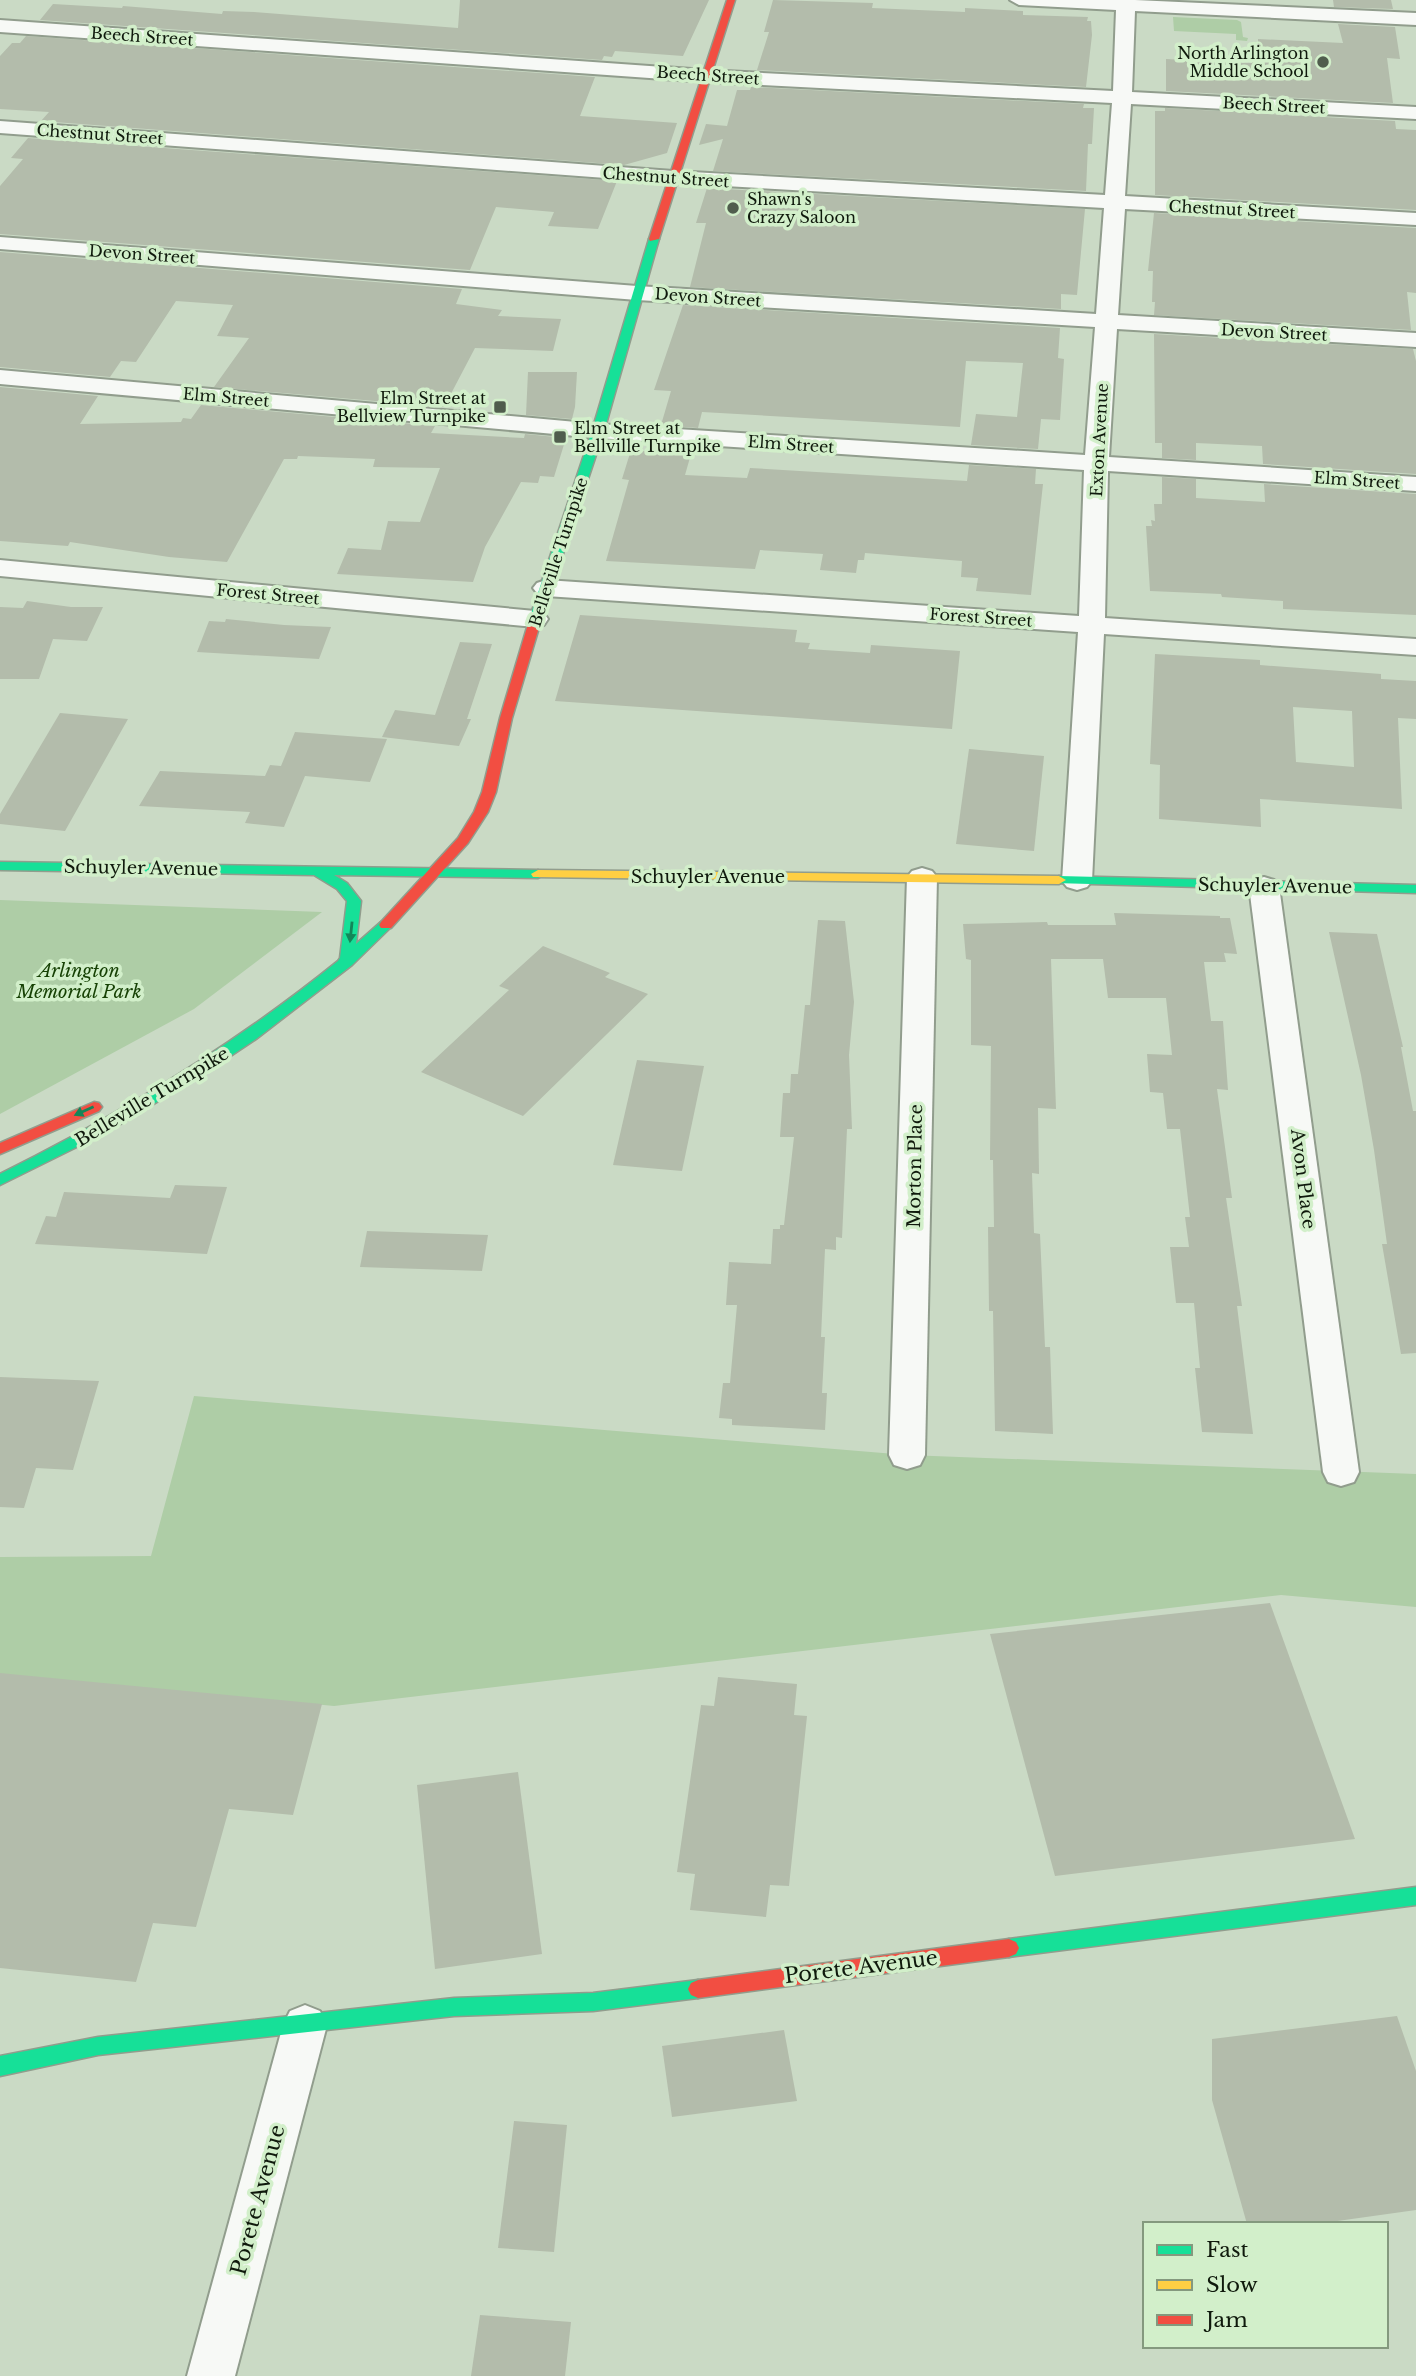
<svg xmlns="http://www.w3.org/2000/svg" width="1416" height="2376" font-family="'Libre Baskerville',serif">
  <rect width="100%" height="100%" fill="#cadac5"/>
  <!-- green -->
  <g fill="#aecda6">
    <path d="M1173,17L1237,20L1241,22L1243,37L1248,38L1247,41L1236,40V34L1174,31Z"/>
    <path d="M0,900L322,912L194,1009L0,1114Z"/>
    <path d="M194,1396L907,1455L1416,1474V1607L1281,1595L334,1706L0,1674V1557L151,1556Z"/>
  </g>
  <!-- building -->
  <g fill="#b3bcab" fill-rule="evenodd">
    <path d="M460,0H709L683,56L615,51L612,57L604,56L602,60L40,20L53,4L122,8L123,6L222,14L223,11L254,12L458,28Z"/>
    <path d="M773,0L873,3L872,8L965,12V8L1023,11V15L1088,17L1087,21H1091L1092,35L1086,87L757,70L769,32H764Z"/>
    <path d="M1333,0H1391L1393,9L1334,7Z"/>
    <path d="M1338,24L1395,27L1400,59L1387,58L1393,103L1166,91V59L1252,63V46H1258V39L1343,43Z"/>
    <path d="M26,36L595,77L580,116L677,123L667,153L624,165L41,121L49,112L0,109V56L12,43H20Z"/>
    <path d="M751,87L1084,104L1083,108H1094L1092,144H1088L1086,191L713,171L723,139L699,145L706,124L727,126L737,90H750Z"/>
    <path d="M1165,108L1395,121L1396,129L1416,130V210L1155,195V111H1165Z"/>
    <path d="M28,138L617,181L598,229L548,226L554,212L496,207L470,270L0,234V186L23,159L11,158Z"/>
    <path d="M707,188L1085,209L1077,295L1061,294V309L690,287L706,223H696Z"/>
    <path d="M1154,213L1416,228V293L1407,292L1411,330L1154,315L1155,302H1152L1153,271H1148Z"/>
    <path d="M0,252L462,289L456,304L502,310L498,316L561,319L553,351L475,348L444,407L214,387L249,338L217,336L233,305L176,301L136,362L121,361L110,377L0,367Z"/>
    <path d="M683,305L1060,328L1058,358L1064,359L1060,420L1041,419L1038,449L971,445L976,414L1017,417L1023,363L966,361L960,427L702,412L698,428L661,425L671,391L654,390Z"/>
    <path d="M1154,334L1413,349L1416,361V474L1263,464L1262,446L1196,443V460L1162,458V443H1155Z"/>
    <path d="M528,372H577L575,407L572,419L526,415Z"/>
    <path d="M0,387L98,396L80,424L181,422L183,418L191,419L201,405L435,426L431,433L524,438L525,434L566,438L554,477L540,476L538,483L521,482L485,547L473,582L337,574L348,548L381,550L388,521L420,522L440,468L373,467L375,459L298,456L297,459H284L227,562L169,557L70,542L68,546L0,541Z"/>
    <path d="M655,444L693,447L685,475L747,478L750,468L967,481L969,465L1036,469L1035,484H1043L1031,595L976,591L978,578L961,577L962,561L865,553L864,560H858L856,573L820,570L823,554L760,550L755,569L606,561L629,480L622,479L631,450L653,452Z"/>
    <path d="M1162,477L1196,479V498L1265,502L1264,484L1416,494V615L1283,609V601L1222,597L1221,594L1150,591L1146,526H1152L1151,520L1155,521L1154,504H1162Z"/>
    <path d="M27,601L71,607H103L87,641L53,639L39,679H0V607L23,608Z"/>
    <path d="M580,615L797,630L795,642L810,643L808,649L870,653L871,645L960,651L952,729L555,701Z"/>
    <path d="M226,619L284,625L331,627L319,659L197,652L209,621L225,622Z"/>
    <path d="M460,642L492,644L467,719H471L459,746L382,737L395,710L435,715Z"/>
    <path d="M1155,654L1260,660V665L1381,674V679L1416,681V719L1398,718L1402,809L1260,799L1261,827L1159,819L1160,765L1150,764ZM1293,707L1352,711L1354,767L1296,762Z"/>
    <path d="M60,713L128,719L65,831L0,824V814Z"/>
    <path d="M295,732L387,739L370,782L305,776L284,827L245,823L250,812L139,806L160,771L265,776L270,765L281,766Z"/>
    <path d="M969,749L1044,756L1034,851L956,844Z"/>
    <path d="M1114,913L1220,916V918H1230L1237,954L1224,953L1226,962H1204L1211,1021H1223L1228,1090L1217,1089L1232,1198H1226L1242,1306H1237L1253,1434L1202,1432L1195,1368H1200L1194,1303H1176L1170,1247H1189L1185,1217H1190L1180,1129H1167L1163,1093L1150,1092L1147,1054L1172,1055L1166,998H1108L1103,959H1051L1056,1109L1038,1108L1039,1174L1032,1173L1034,1233L1040,1234L1045,1347H1050L1053,1434L995,1431L993,1311H989L988,1227H994L993,1160H990L991,1046L971,1045V960L966,959L963,924L1047,922L1048,925H1116Z"/>
    <path d="M818,920L845,921L854,1002L849,1055L852,1129H847L842,1238L836,1237V1250L825,1249L821,1337H825L822,1393H827L825,1430L732,1425V1419L719,1418L723,1383H730L737,1305H726L729,1262L771,1264L773,1229H780V1225H784L794,1137H780L783,1093H790L791,1074H798L805,1005H810Z"/>
    <path d="M1329,932L1377,934L1403,1047H1401L1413,1111H1416V1353L1401,1354L1382,1244H1387L1374,1150L1361,1075Z"/>
    <path d="M543,946L610,973L605,977L648,994L523,1116L421,1072L509,990L499,986Z"/>
    <path d="M637,1060L704,1066L682,1171L613,1165Z"/>
    <path d="M175,1185L227,1187L207,1254L35,1244L46,1216L56,1217L64,1192L170,1198Z"/>
    <path d="M367,1231L488,1235L482,1271L360,1267Z"/>
    <path d="M0,1377L99,1381L73,1470L36,1468L24,1508L0,1507Z"/>
    <path d="M1270,1603L1355,1839L1055,1876L990,1634Z"/>
    <path d="M0,1673L322,1704L293,1815L229,1809L196,1927L153,1923L136,1982L0,1968Z"/>
    <path d="M718,1677L797,1684L794,1715L807,1716L789,1886L770,1885L766,1917L690,1910L695,1874L677,1872L701,1705L714,1706Z"/>
    <path d="M518,1772L542,1954L435,1969L417,1785Z"/>
    <path d="M1397,2016L1416,2071V2210L1316,2224H1247L1212,2100V2039Z"/>
    <path d="M784,2030L797,2101L672,2117L662,2046Z"/>
    <path d="M514,2121L567,2125L554,2252L498,2248Z"/>
    <path d="M480,2315L571,2322L565,2376H471Z"/>
  </g>
  <g fill="none" stroke-linecap="round" stroke-linejoin="round">
    <defs>
      <g id="street">
        <path d="M1010,0H1135L1416,13V25L1135,11L1132,92L1416,107V119L1131,104L1125,196L1416,213V225L1125,209L1118,315L1416,333V347L1117,329L1109,457L1416,477V491L1108,471L1105,618L1416,639V655L1104,634L1092,881L1087,887L1077,890L1067,887L1062,881L1078,632L546,596L537,593L533,588L537,583L546,580L1079,616L1084,470L598,438L0,384V370L598,424L1085,455L1095,327L637,300L0,249V237L637,286L1096,314L1104,208L673,183L0,133V121L673,171L1105,195L1112,103L706,82L0,32V20L706,70L1113,91L1116,10L1019,5Z"/>
        <path d="M0,560L535,611L544,613L548,619L544,625L535,627L0,576Z"/>
        <path d="M922,868L932,871L937,877L925,1455L920,1465L907,1469L894,1465L889,1455L907,877L912,871Z"/>
        <path d="M1264,877L1274,880L1279,886L1359,1472L1354,1482L1341,1486L1328,1482L1323,1472L1249,886L1254,880Z"/>
        <path d="M305,2005L320,2011L327,2025L235,2376H187L283,2025L290,2011Z"/>
      </g>
      <g id="fast">
        <path d="M654,236L659,239L604,431L543,614L541,617H533L531,614L592,431L649,239Z"/>
        <path d="M0,862L538,870L545,874L538,878L334,875L347,883L361,901L356,944L381,922L386,921L393,925L352,965L256,1039L208,1071L109,1131L0,1185V1174C121,1114 233,1046 338,961L340,958L347,901L337,889L314,875L0,870Z"/>
        <path d="M1059,876L1416,885V893L1054,883L1052,880Z"/>
        <path d="M1416,1887V1905L1009,1957L1002,1954L999,1948L1002,1942L1009,1939Z"/>
        <path d="M698,1980L705,1983L708,1989L705,1995L698,1998L593,2011L454,2016L98,2055L0,2076V2056L98,2037L454,1998L593,1993Z"/>
      </g>
      <path id="slow" d="M538,870L1059,876L1066,880L1059,884L533,877L531,874Z"/>
      <g id="jam">
        <path d="M727,0H735L659,239L650,241L649,239Z"/>
        <path d="M537,610L543,614L512,718L496,792L488,812L468,843L391,928H381L379,925L381,922L458,838L474,812L482,792L500,718L531,614Z"/>
        <path d="M94,1102L99,1103L102,1107L99,1111L0,1154V1143Z"/>
        <path d="M1009,1939L1016,1942L1019,1948L1016,1954L1009,1957L698,1998L691,1995L688,1989L691,1983L698,1980Z"/>
      </g>
    </defs>
    <!-- street casing -->
    <use href="#street" stroke="#919d8d" stroke-width="4"/>
    <!-- fast casing -->
    <use href="#fast" stroke="#919d8d" stroke-width="3"/>
    <!-- slow casing -->
    <use href="#slow" stroke="#919d8d" stroke-width="3"/>
    <!-- jam casing -->
    <use href="#jam" stroke="#919d8d" stroke-width="3"/>
    <!-- street -->
    <use href="#street" fill="#f7f9f6" fill-rule="evenodd"/>
    <!-- fast -->
    <use href="#fast" fill="#16e098" fill-rule="evenodd"/>
    <!-- slow -->
    <use href="#slow" fill="#ffcf43" fill-rule="evenodd"/>
    <!-- jam -->
    <use href="#jam" fill="#f24e42" fill-rule="evenodd"/>
  </g>
  <!-- one-way arrows -->
  <defs><path id="oneway-solid" d="M-6-.8H1V-3.2L6.5 0L1 3.2V.8H-6Z" transform="scale(1.75)"/></defs>
  <g fill="#138659">
    <use href="#oneway-solid" transform="translate(351 932) rotate(96)"/>
    <use href="#oneway-solid" transform="translate(84 1111) rotate(156)"/>
  </g>
  <!-- markers -->
  <g fill="#505d4d" stroke="#d2efca" stroke-width="2.5">
    <circle cx="1323" cy="62" r="7"/>
    <circle cx="733" cy="208" r="7"/>
    <rect x="493" y="400" width="14" height="14" rx="3.5"/>
    <rect x="553" y="430" width="14" height="14" rx="3.5"/>
  </g>
  <g text-anchor="middle" stroke-width="7" stroke-linejoin="round" paint-order="stroke">
    <!-- far-street labels -->
    <g font-size="16" fill="#0f190c" stroke="#d2efca">
      <text transform="translate(142 36) rotate(4)" y="6">Beech Street</text>
      <text transform="translate(708 75) rotate(4)" y="6">Beech Street</text>
      <text transform="translate(1274 105) rotate(3)" y="6">Beech Street</text>
      <text transform="translate(100 134) rotate(4)" y="6">Chestnut Street</text>
      <text transform="translate(666 177) rotate(4)" y="6">Chestnut Street</text>
      <text transform="translate(1232 209) rotate(3)" y="6">Chestnut Street</text>
      <text transform="translate(142 254) rotate(4)" y="6">Devon Street</text>
      <text transform="translate(708 297) rotate(4)" y="6">Devon Street</text>
      <text transform="translate(1274 332) rotate(3)" y="6">Devon Street</text>
      <text transform="translate(226 397) rotate(5)" y="6">Elm Street</text>
      <text transform="translate(1099 440) rotate(-87)" y="6">Exton Avenue</text>
      <text transform="translate(791 444) rotate(4)" y="6">Elm Street</text>
      <text transform="translate(1357 480) rotate(4)" y="6">Elm Street</text>
      <text transform="translate(558 552) rotate(-72)" y="6">Belleville Turnpike</text>
      <text transform="translate(268 594) rotate(5)" y="6">Forest Street</text>
      <text transform="translate(981 617) rotate(4)" y="6">Forest Street</text>
    </g>
    <!-- far-poi labels -->
    <g font-size="16" fill="#0f190c" stroke="#d2efca" text-anchor="end">
      <text x="1309" y="59">North Arlington<tspan x="1309" dy="18">Middle School</tspan></text>
      <text x="747" y="205" text-anchor="start">Shawn's<tspan x="747" dy="18">Crazy Saloon</tspan></text>
      <text x="486" y="404">Elm Street at<tspan x="486" dy="18">Bellview Turnpike</tspan></text>
      <text x="574" y="434" text-anchor="start">Elm Street at<tspan x="574" dy="18">Bellville Turnpike</tspan></text>
    </g>
    <!-- street labels -->
    <g font-size="18" fill="#0f190c" stroke="#d2efca">
      <text transform="translate(141 868) rotate(1)" y="6">Schuyler Avenue</text>
      <text x="708" y="883">Schuyler Avenue</text>
      <text transform="translate(1275 886) rotate(1)" y="6">Schuyler Avenue</text>
      <text transform="translate(152 1097) rotate(-31)" y="6">Belleville Turnpike</text>
      <text transform="translate(915 1166) rotate(-89)" y="6">Morton Place</text>
      <text transform="translate(1303 1179) rotate(83)" y="6">Avon Place</text>
    </g>
    <!-- park labels -->
    <g font-size="18" font-style="italic" fill="#164104" stroke="#d2efca">
      <text x="79" y="977">Arlington<tspan x="79" dy="21">Memorial Park</tspan></text>
    </g>
    <!-- near-street labels -->
    <g font-size="21" fill="#0f190c" stroke="#d2efca">
      <text transform="translate(861 1967) rotate(-7)" y="7">Porete Avenue</text>
      <text transform="translate(258 2200) rotate(-75)" y="7">Porete Avenue</text>
    </g>
  </g>
  <!-- legend -->
  <rect x="1143" y="2222" width="245" height="126" fill="#d2efca" stroke="#84997e" stroke-width="2"/>
  <rect x="1157" y="2245" width="35" height="10" fill="#16e098" stroke="#84997e" stroke-width="2"/>
  <text x="1206" y="2257" font-size="21" fill="#0f190c">Fast</text>
  <rect x="1157" y="2280" width="35" height="10" fill="#ffcf43" stroke="#84997e" stroke-width="2"/>
  <text x="1206" y="2292" font-size="21" fill="#0f190c">Slow</text>
  <rect x="1157" y="2315" width="35" height="10" fill="#f24e42" stroke="#84997e" stroke-width="2"/>
  <text x="1206" y="2327" font-size="21" fill="#0f190c">Jam</text>
</svg>
